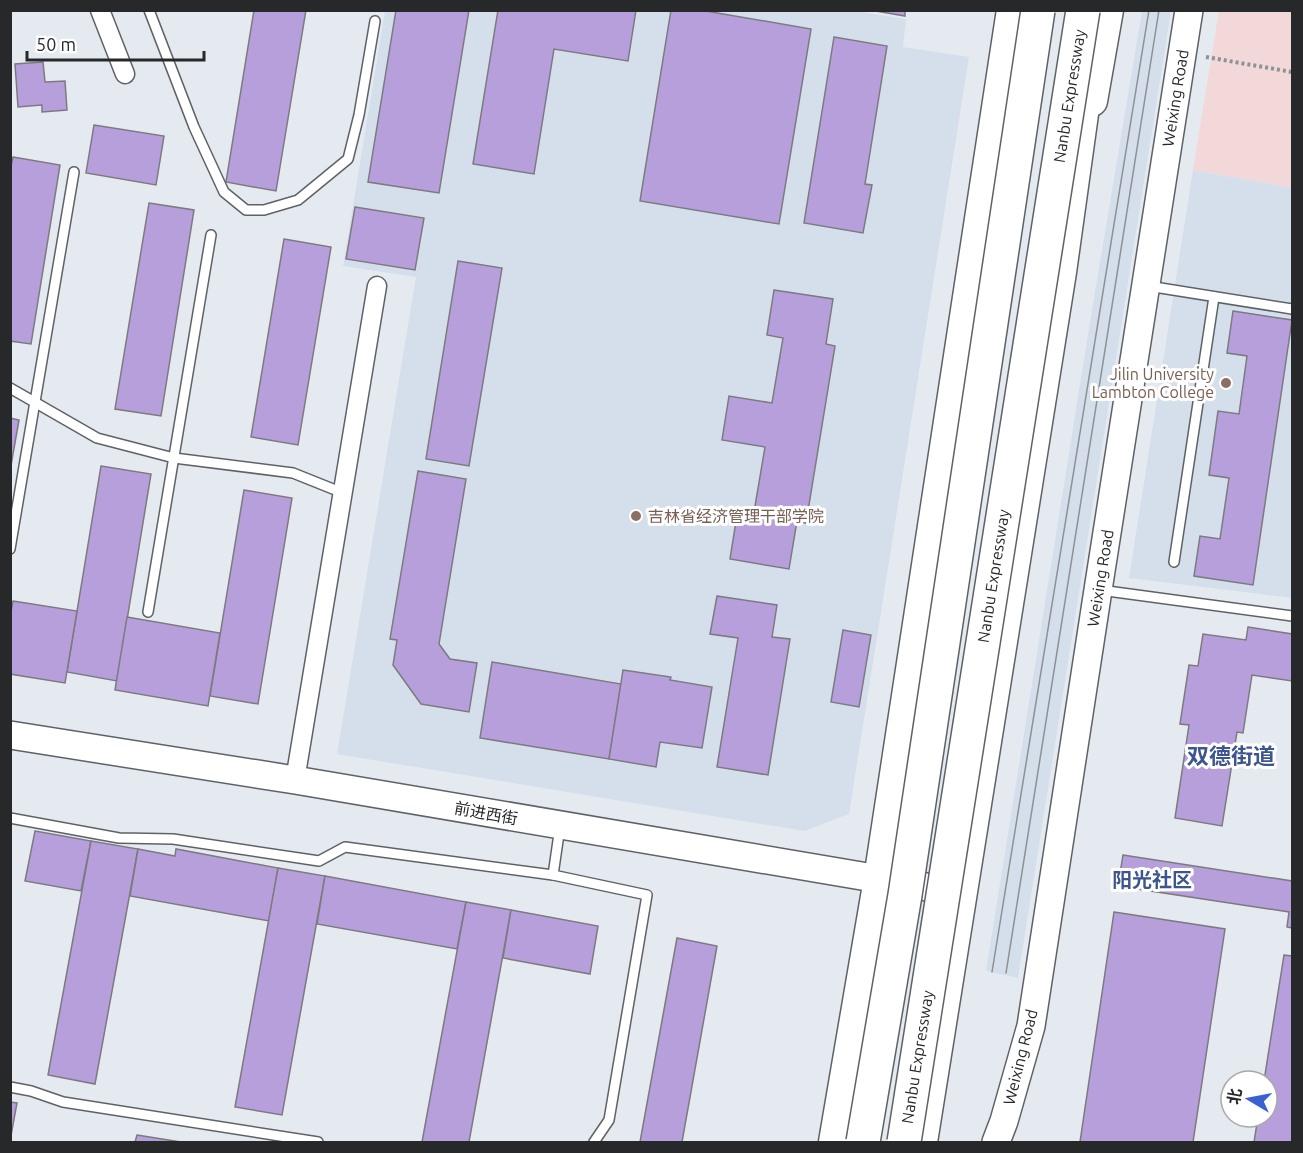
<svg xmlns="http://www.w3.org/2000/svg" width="1303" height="1153" font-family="Ubuntu,'Noto Sans SC',sans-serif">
  <rect width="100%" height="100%" fill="#e5eaf0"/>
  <!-- commercial -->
  <path fill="#f3d8d9" d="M1219,10L1292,11V188L1193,170Z"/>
  <!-- built -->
  <g fill="#d5dfeb">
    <path d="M385,11H854L906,19L903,47L969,57L849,814L804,831L337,754L416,277L343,266Z"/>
    <path d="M1142,11H1171L1018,978L986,971L1090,322Z"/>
    <path d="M1193,170L1292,188V598L1129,578Z"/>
  </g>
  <!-- building -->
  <g fill="#b79fdb" stroke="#7c7a80" stroke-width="1.5">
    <path d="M254,10H306L276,191L226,182Z"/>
    <path d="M396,10H469L439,193L368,182Z"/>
    <path d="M498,10H636L628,61L554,49L534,174L473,164Z"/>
    <path d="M671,10H700L811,29L779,224L640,201Z"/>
    <path d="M870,10H905V16Z"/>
    <path d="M834,37L887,46L865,184L872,185L863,233L804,223Z"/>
    <path d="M43,62L45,82L65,81L67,110L42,112V105L18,107L15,64Z"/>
    <path d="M94,125L164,136L156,185L86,173Z"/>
    <path d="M13,157L60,165L31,344L10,341V171Z"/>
    <path d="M149,203L194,210L161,416L115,409Z"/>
    <path d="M355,207L424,218L415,270L346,259Z"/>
    <path d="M284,239L331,247L298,445L251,437Z"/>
    <path d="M458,261L502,268L469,466L426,459Z"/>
    <path d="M774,290L833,299L826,344L835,346L806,523L797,521L789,569L730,559L738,509L754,512L765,447L722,440L729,396L772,403L783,338L767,335Z"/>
    <path d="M1233,311L1292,320L1253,585L1194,576L1200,536L1220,539L1229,478L1209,475L1218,411L1239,414L1247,356L1227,353Z"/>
    <path d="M10,418L19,420L10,471Z"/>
    <path d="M101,466L151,474L117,681L67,672Z"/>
    <path d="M418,471L466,479L439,644L450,659L477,663L469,712L421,704L393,665L397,640L390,639Z"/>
    <path d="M244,490L292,498L258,704L210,696Z"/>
    <path d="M717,596L777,605L772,637L790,639L768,775L717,767L738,638L710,634Z"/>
    <path d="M13,601L77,611L65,683L10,674V617Z"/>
    <path d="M127,617L220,633L208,706L115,690Z"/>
    <path d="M1248,627L1292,634V681L1252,675L1243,733L1237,732L1222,826L1175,818L1189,725L1180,724L1189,665L1198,666L1203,634L1246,640Z"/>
    <path d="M843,630L871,635L859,707L831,702Z"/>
    <path d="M492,662L621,684L609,759L480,738Z"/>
    <path d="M623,670L671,677L670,680L712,687L702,748L660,742L656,767L609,759Z"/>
    <path d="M35,831L91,841L81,891L25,881Z"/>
    <path d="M91,841L138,849L95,1084L48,1075Z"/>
    <path d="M138,849L175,856L176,849L278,868L269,921L130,896Z"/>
    <path d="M1123,855L1292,881V928L1287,927L1289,912L1118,886Z"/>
    <path d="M278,868L325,876L282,1115L235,1107Z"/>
    <path d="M325,876L466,902L457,949L317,924Z"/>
    <path d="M466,902L511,910L469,1142H422Z"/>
    <path d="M511,910L598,926L590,974L503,958Z"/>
    <path d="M1114,912L1225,929L1193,1142H1080Z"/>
    <path d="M677,938L717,946L682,1142H640Z"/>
    <path d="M1284,955L1292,956V1142H1254L1258,1117H1267V1081H1264Z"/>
    <path d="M10,1102L17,1103L10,1141Z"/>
    <path d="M137,1135L181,1142H135Z"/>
  </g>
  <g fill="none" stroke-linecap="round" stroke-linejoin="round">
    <defs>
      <g id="lane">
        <path d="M149,10L194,127L224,192L246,210H264L298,200L348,159L359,115L375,21"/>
        <path d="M1148,286L1292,309"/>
        <path d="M10,388L97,438L174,458L293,473L343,493"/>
        <path d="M10,549L74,172"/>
        <path d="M1174,562L1214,297"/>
        <path d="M1100,590L1292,616"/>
        <path d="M148,612L211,235"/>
        <path d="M10,818L119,838L173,839L319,861L345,847L553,875L647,895L609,1120L594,1142"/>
        <path d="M553,875L560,827"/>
        <path d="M10,1087L31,1091L63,1102L318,1142"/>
      </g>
      <g id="street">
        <path d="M100,10L125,74"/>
        <path d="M295,780L377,286"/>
      </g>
      <g id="secondary">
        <path d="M10,735L295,780L962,893"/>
        <path d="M996,1142L1004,1121L1031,1026L1098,590L1189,10"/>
      </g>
      <g id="primary">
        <path d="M1092,101L1108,10"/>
        <path d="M834,1142L879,879L1012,10"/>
        <path d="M922,1142L1061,272L1088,78"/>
      </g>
    </defs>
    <!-- lane casing -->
    <use href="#lane" stroke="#5e6267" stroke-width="12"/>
    <!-- street casing -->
    <use href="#street" stroke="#5e6267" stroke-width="21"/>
    <!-- secondary casing -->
    <use href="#secondary" stroke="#5e6267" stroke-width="30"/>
    <!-- primary casing -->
    <use href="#primary" stroke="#5e6267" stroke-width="33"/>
    <!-- path -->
    <path stroke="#8e9196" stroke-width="4" stroke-dasharray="3 3" stroke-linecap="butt" d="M1206,57L1292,72"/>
    <!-- lane -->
    <use href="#lane" stroke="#fff" stroke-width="9"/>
    <!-- street -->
    <use href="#street" stroke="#fff" stroke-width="18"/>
    <!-- secondary -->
    <use href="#secondary" stroke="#fff" stroke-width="27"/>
    <!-- primary -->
    <use href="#primary" stroke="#fff" stroke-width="30"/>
    <!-- tram -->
    <g stroke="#8d9094" stroke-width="1.5">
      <path d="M992,972L1149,10"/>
      <path d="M1006,973L1159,10"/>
    </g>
    <defs>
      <g id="highway-bridge">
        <path d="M863,1142L905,895L1038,10"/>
        <path d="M904,1142L1083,10"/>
      </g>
    </defs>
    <!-- highway-bridge casing -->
    <use href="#highway-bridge" stroke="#5e6267" stroke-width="36" stroke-linecap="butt"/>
    <!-- highway-bridge -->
    <use href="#highway-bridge" stroke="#fff" stroke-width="33"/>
  </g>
  <!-- markers -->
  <g fill="#8d6e63" stroke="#fff" stroke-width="2">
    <circle cx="1226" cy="383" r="6"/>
    <circle cx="636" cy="516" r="6"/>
  </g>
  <g text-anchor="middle" stroke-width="6" stroke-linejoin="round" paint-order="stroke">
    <!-- street labels -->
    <g font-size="16" fill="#26282a" stroke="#fff">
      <text transform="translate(1069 96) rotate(-81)" y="6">Nanbu Expressway</text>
      <text transform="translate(1175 98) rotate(-81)" y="6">Weixing Road</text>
      <text transform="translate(993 576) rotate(-81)" y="6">Nanbu Expressway</text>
      <text transform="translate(1100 578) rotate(-81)" y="6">Weixing Road</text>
      <text transform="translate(486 813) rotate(10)" y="6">前进西街</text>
      <text transform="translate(917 1057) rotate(-81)" y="6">Nanbu Expressway</text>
      <text transform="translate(1020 1057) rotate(-76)" y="6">Weixing Road</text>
    </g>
    <!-- education labels -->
    <g font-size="16" fill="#785e54" stroke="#fff" text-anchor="end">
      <text x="1214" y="380">Jilin University<tspan x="1214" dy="18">Lambton College</tspan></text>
      <text x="648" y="522" text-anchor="start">吉林省经济管理干部学院</text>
    </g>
    <!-- quarter labels -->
    <g font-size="20" font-weight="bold" fill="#3c558f" stroke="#fff">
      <text x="1152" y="887">阳光社区</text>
    </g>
    <!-- district labels -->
    <g font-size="22" font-weight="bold" fill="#3c558f" stroke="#fff">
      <text x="1231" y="764">双德街道</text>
    </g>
  </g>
  <!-- border -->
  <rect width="1303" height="1153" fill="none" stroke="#26282a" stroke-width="24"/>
  <!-- north arrow -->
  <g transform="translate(1249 1099) rotate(280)"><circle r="28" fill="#ffffff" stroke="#a8a9aa" stroke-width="1.5"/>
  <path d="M0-4.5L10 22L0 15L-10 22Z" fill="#3861d2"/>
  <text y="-9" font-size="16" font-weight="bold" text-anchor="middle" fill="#26282a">北</text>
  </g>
  <!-- scale -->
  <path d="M27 51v9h177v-9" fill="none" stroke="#26282a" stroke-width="3"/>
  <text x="36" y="51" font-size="18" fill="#26282a" stroke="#ffffff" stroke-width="4.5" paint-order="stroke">50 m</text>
</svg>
